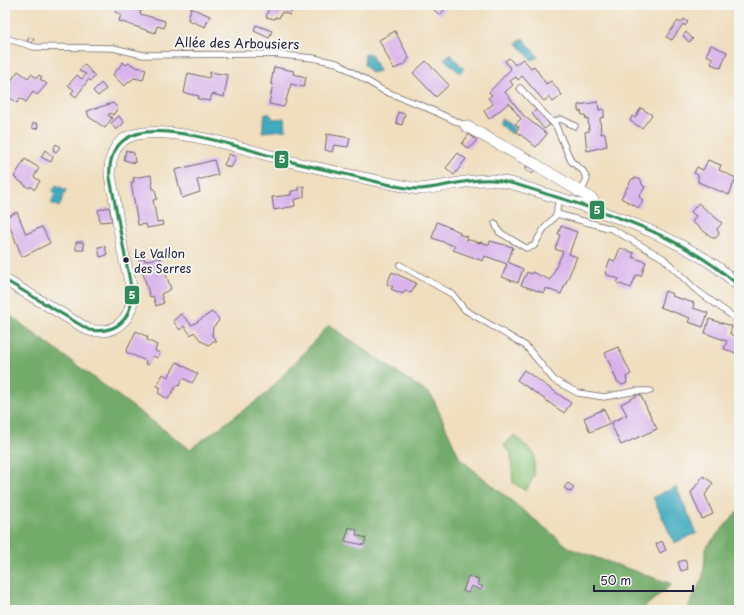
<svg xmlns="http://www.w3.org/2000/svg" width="744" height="615" font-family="'Playpen Sans',sans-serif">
  <rect width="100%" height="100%" fill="#f6f6f2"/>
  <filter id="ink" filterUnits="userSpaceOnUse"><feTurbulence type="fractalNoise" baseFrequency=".025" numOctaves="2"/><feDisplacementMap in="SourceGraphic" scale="8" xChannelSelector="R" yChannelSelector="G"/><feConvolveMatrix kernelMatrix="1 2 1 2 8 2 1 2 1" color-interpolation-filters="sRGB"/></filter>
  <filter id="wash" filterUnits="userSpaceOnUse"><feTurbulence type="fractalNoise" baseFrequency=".012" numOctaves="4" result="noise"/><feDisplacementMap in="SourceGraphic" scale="16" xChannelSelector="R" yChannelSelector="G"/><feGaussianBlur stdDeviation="0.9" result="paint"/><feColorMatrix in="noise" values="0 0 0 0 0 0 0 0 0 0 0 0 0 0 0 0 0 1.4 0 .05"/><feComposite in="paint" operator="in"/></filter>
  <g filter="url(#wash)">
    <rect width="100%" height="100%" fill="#f0debe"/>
    <!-- green -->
    <path fill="#8fc77a" stroke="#58745a" d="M514,435L534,453V475L526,491L513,483L511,454L504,446Z"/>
    <!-- forest -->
    <g fill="#73ac6a" stroke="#4a6752">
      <path d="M5,312L190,449L266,394L329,325L432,396L460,459L571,549L672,584L641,610H5Z"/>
      <path d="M737,512L739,518V610H687L703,576L706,547Z"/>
    </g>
    <!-- water -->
    <g fill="#3fabbf" stroke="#30667d">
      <path d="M523,38L538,57L531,60L517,43Z"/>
      <path d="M365,54H371L379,71L371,73L364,64Z"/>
      <path d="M450,54L464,69L460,73L444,59Z"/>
      <path d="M265,114H270L273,119L285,118L286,130L262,132Z"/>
      <path d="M502,118L514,128L512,134L499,124Z"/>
      <path d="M56,185L66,190L59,207L51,203L55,194L53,191Z"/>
      <path d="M676,487L697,533L674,543L653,497Z"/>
    </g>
    <g id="blocks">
      <!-- building -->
      <g fill="#d9b2ec">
        <path d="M117,5L141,11L140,14L165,21L164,28L157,26L155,33L119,21L121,14L115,12Z"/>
        <path d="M270,5H290L293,6L290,15L282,12L279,18L275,17V19L266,17Z"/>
        <path d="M439,5H443L446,8L440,15L434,10Z"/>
        <path d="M191,8L210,16L205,27L188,20Z"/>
        <path d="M684,19L688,22L685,26L683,24L672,40L666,37L678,21L681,23Z"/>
        <path d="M256,25L272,31L269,38L254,31Z"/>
        <path d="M395,31L409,58L405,64L394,69L379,40Z"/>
        <path d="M686,32L693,39L689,42L683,36Z"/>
        <path d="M29,37L34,39L32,43L27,42Z"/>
        <path d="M183,45L194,46L193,51L181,52Z"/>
        <path d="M711,45L727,52L721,68L711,64L713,58L706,55Z"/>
        <path d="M509,58L515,65L523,59L531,68L534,66L546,84L551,81L562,95L553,102L549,97L544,101L522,76L518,80L516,77L510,81L513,85L505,92L524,116L547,134L536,147L516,131L519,127L515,124L521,119L509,103L489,119L484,111L493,104L488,98L492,95L489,92L511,69L505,61Z"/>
        <path d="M426,61L449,85L436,97L413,73Z"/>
        <path d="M123,62L126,65L129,63L136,67L146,69L143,80L134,78L124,86L113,75Z"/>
        <path d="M84,64L95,76L91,81L89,79L76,97L71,93L74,90L68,85L77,75L82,79L86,74L79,71Z"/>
        <path d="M274,67L294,71L293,74L306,77L304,87L291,84L284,107L269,104L273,84L271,83Z"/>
        <path d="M18,71L28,78L31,74L37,78L39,75L42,77L40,79L47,84L37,95L33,92L26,102L20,98L17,103L5,94V84L8,79L11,81Z"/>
        <path d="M210,72L228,75L224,97L212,94L210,101L198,99L199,96L184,93L188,73L209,78Z"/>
        <path d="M101,83L106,89L98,96L93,91Z"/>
        <path d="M598,102L599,110L604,109V117L600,118L601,134L605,133L607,146L587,151L585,132L589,131L588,119H586L585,115H582L581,111H578V105Z"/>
        <path d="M113,103L118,108L113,115L110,113L108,115L112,118L105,128L89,117L87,111Z"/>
        <path d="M641,108L652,115L642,128L630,121L632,116L635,118Z"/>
        <path d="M537,109L550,125L544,129L532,114Z"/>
        <path d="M398,112L405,114L402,125L396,123Z"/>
        <path d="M119,116L124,123L116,130L111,123Z"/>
        <circle cx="35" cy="126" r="3"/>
        <path d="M327,134L350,138L348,147L334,145L332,152L325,150Z"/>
        <path d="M469,134L477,140L469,149L462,144Z"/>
        <path d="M56,144L60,147L56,152L53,150Z"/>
        <path d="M45,150L53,157L51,162L41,157Z"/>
        <path d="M126,150L134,153L135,163L124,160Z"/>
        <path d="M458,153L466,159L454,175L446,168Z"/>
        <path d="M229,154L236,157L231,168L224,165Z"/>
        <path d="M25,159L39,168L34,177L40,181L34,190L31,186L29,188L14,177Z"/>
        <path d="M214,160L218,175L197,180L200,192L182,198L175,170Z"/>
        <path d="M708,160L721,165L719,170L736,178L729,195L698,182V175L694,173L697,167L703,170Z"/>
        <path d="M527,166L535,170L532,174L525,170Z"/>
        <path d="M151,175L153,189H155L157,199L153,200L157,222L162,221L163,225L147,228L146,224L138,225L131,182H134L133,178Z"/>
        <path d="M636,178L641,180L642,185L645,187L639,197L643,200L639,208L621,198L632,179Z"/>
        <path d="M304,186V197L294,200L295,206L274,210L272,197L291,195V191L299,190L298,187Z"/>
        <path d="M698,203L722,223L717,229L719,234L716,238H713L692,222L696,216L691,212Z"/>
        <path d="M109,207L112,221L100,222L98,210Z"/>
        <path d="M17,212L26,234L42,227L50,243L22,257L6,217Z"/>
        <path d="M437,222L460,232L459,234L467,237L466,239L480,243V242L489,245L490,241L513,247L508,262L523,269L518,283L502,277L507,264L485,256L483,261L453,250L455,246L432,238Z"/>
        <path d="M561,226L577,232L569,254L577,257L561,294L545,288L544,293L521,285L527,272L531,274L532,272L550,280L563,252L555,249L560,235L558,234Z"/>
        <path d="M76,242H83L84,250H76Z"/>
        <path d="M105,246L107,255L100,257L98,247Z"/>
        <path d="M620,248L634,253L632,257L646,262L641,276L636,275L631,288L617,283L619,279L605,274L610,259L615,261Z"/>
        <path d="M160,257L171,289L161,294L164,303L156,306L153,296L150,297L143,273H138L136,266L139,265V260L144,258L145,261Z"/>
        <path d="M392,272L416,283L411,293L405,290L403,294L391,289L393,287L387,284Z"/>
        <path d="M665,291L673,294L672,296L694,303L693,308L708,313L703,327L688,322L690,318L660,307Z"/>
        <path d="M212,312L219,319L218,322L213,327L212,336L217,341H213L209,345L201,341L194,332L191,335L184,326L180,330L173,321L181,314L192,325Z"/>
        <path d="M709,319L732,326L730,334L739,338V354L724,349L727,341L705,333Z"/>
        <path d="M136,331L148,337L147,340L157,345L155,351L160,353L158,358L153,356L148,365L145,364L146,361L126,352Z"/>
        <path d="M618,347L631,374L626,377L627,383L622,385L617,381L605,353Z"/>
        <path d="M177,362L198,374L192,383L183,378L179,386L177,385L168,399L158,393L161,388L157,386L163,374L168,377Z"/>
        <path d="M524,370L571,403L564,413L517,380Z"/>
        <path d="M640,394L657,429L621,445L612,426H613L612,422L627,415L621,404Z"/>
        <path d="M604,409L610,423L590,432L584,418Z"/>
        <path d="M703,476L713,483L705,495L713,514L702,519L691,493Z"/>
        <path d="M568,483L574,487L571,492L564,488Z"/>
        <path d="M349,527L357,530L356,535L366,538L364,545L345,541Z"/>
        <path d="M662,541L666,550L660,553L656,544Z"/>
        <path d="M685,560L688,569L681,571L678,562Z"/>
        <path d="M468,576L479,580L477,584L483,587L481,590L471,586L468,593L463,591Z"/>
      </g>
    </g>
  </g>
  <g filter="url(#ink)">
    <use href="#blocks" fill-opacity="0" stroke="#6a6469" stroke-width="1"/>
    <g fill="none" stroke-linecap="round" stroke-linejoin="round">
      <defs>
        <g id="lane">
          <path d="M5,38L34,47L113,48L143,55L271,54L313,58L337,63L384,91L423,106L466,126"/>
          <path d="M520,88L556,126L571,161L583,171L587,179L581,192"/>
          <path d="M553,122L561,119L575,126"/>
          <path d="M560,198L557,207V214L612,229L663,258L695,289L739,321"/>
          <path d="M495,223L499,232L526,248L534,246L543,230L557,214"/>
          <path d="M400,265L452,294L465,310L526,346L554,380L578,393L604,397L636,391H650"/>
        </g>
        <g id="street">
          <path d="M466,126L535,164L592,199L597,209"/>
          <path d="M5,280L89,330C100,332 110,332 120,324C141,306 129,280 124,257C120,236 117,215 114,195C112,186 109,176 110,168C111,158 114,147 122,141C151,116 257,153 292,162C334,172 376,181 418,189C443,188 466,179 491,180C510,181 530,189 549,195C603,211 667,233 714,265C723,271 731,279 739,286"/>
        </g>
      </defs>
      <!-- lane casing -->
      <use href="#lane" stroke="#6a6469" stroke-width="7"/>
      <!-- street casing -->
      <use href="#street" stroke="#6a6469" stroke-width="12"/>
      <!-- lane -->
      <use href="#lane" stroke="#fff" stroke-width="5.5"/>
      <!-- street -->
      <use href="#street" stroke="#fff" stroke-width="11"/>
      <defs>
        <path id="bus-1" d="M5,280L89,330C116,334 132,320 132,292L110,178C108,158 116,140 136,134C175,123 253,152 292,162C312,167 333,171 353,176C371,180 403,190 421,189C445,187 469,178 493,180C514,182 533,190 553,196C619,216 687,239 739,286"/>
      </defs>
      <!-- bus-1 casing -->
      <use href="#bus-1" stroke="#f6f6f2" stroke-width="6"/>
      <!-- bus-1 -->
      <use href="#bus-1" stroke="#2e8b57" stroke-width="3"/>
    </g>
  </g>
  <!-- markers -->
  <circle fill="#22223b" stroke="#f6f6f2" stroke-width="1.5" cx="126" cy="260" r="3.5"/>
  <g text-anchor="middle" stroke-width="4" stroke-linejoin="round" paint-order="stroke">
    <!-- bus labels -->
    <g font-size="12" fill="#22223b" stroke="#f6f6f2" text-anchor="start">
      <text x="134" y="258">Le Vallon<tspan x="134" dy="15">des Serres</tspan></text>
    </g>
    <!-- street labels -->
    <g font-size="13" fill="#22223b" stroke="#f6f6f2">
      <text transform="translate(237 43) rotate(1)" y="5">Allée des Arbousiers</text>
    </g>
  </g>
  <g stroke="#f6f6f2" stroke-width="1.5">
    <rect x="274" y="150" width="15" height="19" rx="4" fill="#2e8b57"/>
    <rect x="589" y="200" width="16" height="20" rx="4" fill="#2e8b57"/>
    <rect x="124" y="285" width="16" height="20" rx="4" fill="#2e8b57"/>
  </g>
  <g font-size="11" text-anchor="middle" font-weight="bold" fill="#fff">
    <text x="282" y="163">5</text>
    <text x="597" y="214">5</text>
    <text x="132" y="299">5</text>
  </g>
  <!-- margin -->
  <rect width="744" height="615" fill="none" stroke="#f6f6f2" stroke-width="20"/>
  <!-- scale -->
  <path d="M594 585v6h99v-6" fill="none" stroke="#22223b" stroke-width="2"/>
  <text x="600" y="585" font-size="12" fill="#22223b" stroke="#f6f6f2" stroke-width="3" paint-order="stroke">50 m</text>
</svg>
